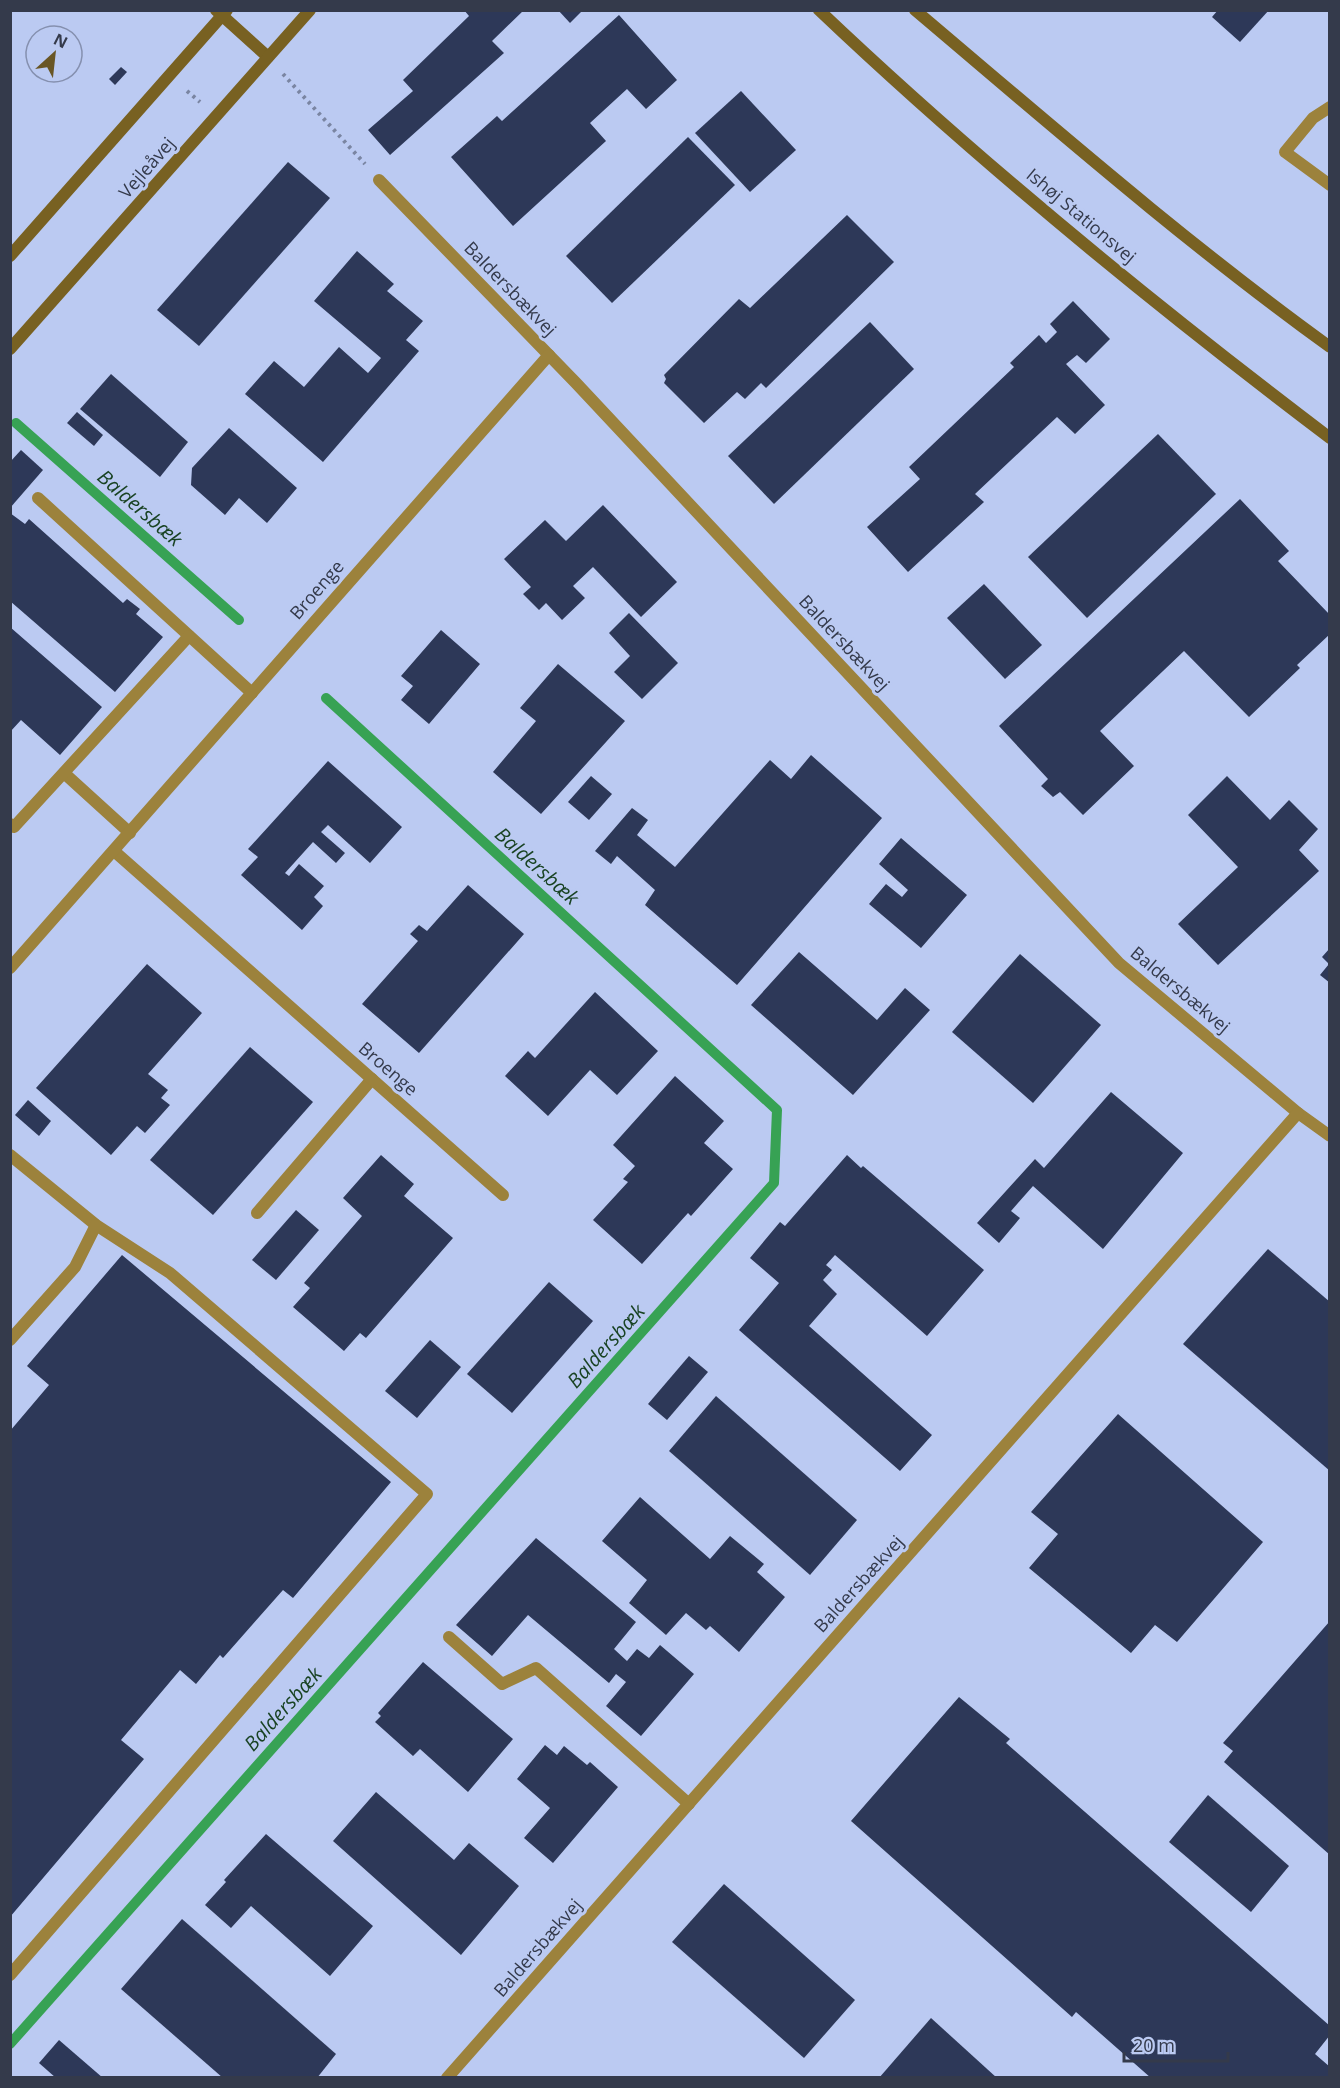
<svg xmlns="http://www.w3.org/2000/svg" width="1340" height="2088" font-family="'Open Sans',sans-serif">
  <rect width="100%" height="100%" fill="#bbcaf2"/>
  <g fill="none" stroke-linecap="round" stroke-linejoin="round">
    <!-- stream -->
    <g stroke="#37a254" stroke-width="10">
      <path d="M16,423L239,620"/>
      <path d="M10,2044L774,1183L777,1110L326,698"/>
    </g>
  </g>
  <!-- building -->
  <g fill="#2d3858">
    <path d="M464,10H524L492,41L504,53L390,155L368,130L413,91L403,80L469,16Z"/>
    <path d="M558,10H583L570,23Z"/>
    <path d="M1218,10H1269L1240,42L1212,17Z"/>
    <path d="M619,15L677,80L646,109L627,89L590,123L606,141L513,226L451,157L497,116L502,121Z"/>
    <path d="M121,67L127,72L115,85L109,79Z"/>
    <path d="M741,91L796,150L750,192L695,133Z"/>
    <path d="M688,137L735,185L612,303L566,256Z"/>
    <path d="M288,162L330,198L199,346L157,310Z"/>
    <path d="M847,215L894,262L766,388L761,383L745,399L737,392L704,423L664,383L666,379L664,375L739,299L750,308Z"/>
    <path d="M357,251L394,284L387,291L423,321L406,340L419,351L323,462L245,394L274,361L304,387L339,347L368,373L381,358L314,301Z"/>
    <path d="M1073,301L1110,339L1086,363L1077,355L1066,364L1105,405L1075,434L1057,417L975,494L984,502L908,572L867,527L920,479L909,467L1014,367L1010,363L1039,335L1046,343L1057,332L1050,324Z"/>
    <path d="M870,322L914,369L774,504L728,456Z"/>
    <path d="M111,374L188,442L160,477L80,409Z"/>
    <path d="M77,412L103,435L94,446L67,423Z"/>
    <path d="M229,428L297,488L267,523L239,498L225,515L191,485L192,468Z"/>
    <path d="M1158,434L1216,494L1087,618L1028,557Z"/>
    <path d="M21,450L43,470L10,508V462Z"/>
    <path d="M1240,499L1289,551L1278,561L1330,615V634L1297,665L1300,668L1249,717L1184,651L1100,731L1134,766L1083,815L1060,792L1053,797L1041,786L1048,779L999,726Z"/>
    <path d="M603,505L677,582L641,617L593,567L573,586L585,598L562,620L546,603L539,610L523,594L531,587L504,559L545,520L566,541Z"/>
    <path d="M10,513L25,524L29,519L123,603L127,599L140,609L136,614L163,637L115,692L10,601Z"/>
    <path d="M984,584L1042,645L1005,679L947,618Z"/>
    <path d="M629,613L678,663L642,699L614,672L630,656L609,633Z"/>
    <path d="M10,627L102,707L60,755L21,720L10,732Z"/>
    <path d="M441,630L480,664L429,724L401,700L413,686L401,676Z"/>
    <path d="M558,664L625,721L541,814L493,772L536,721L520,708Z"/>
    <path d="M811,755L882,818L737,985L645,905L655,890L617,856L611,864L595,851L632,808L648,820L637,835L675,867L770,760L791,779Z"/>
    <path d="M328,761L402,827L370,863L328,825L321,832L345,853L336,863L313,842L285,873L289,876L299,864L324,886L314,897L323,906L302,930L241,875L258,857L248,849Z"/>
    <path d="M591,776L612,794L589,820L568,802Z"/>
    <path d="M1227,776L1270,820L1289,800L1318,829L1299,850L1319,871L1218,965L1178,924L1238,867L1188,815Z"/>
    <path d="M901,838L967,895L921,948L869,904L886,884L902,897L908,890L879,864Z"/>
    <path d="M468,885L524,934L419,1053L362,1004L418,941L410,934L419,925L427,931Z"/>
    <path d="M1330,948V983L1320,975L1329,964L1322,957Z"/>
    <path d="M799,952L877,1020L905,988L930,1010L853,1095L751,1005Z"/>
    <path d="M1020,954L1101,1025L1033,1103L952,1032Z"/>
    <path d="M147,964L202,1013L148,1074L168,1090L161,1098L170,1105L145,1133L137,1126L111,1155L36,1088Z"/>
    <path d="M595,992L658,1051L617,1095L590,1070L548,1116L505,1076L528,1051L535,1058Z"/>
    <path d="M250,1047L313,1102L213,1215L150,1160Z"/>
    <path d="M675,1076L724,1121L704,1143L733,1169L691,1216L688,1213L642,1264L593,1220L628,1182L623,1179L635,1166L613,1145Z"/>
    <path d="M1111,1092L1183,1153L1103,1249L1033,1186L1011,1211L1020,1218L999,1243L977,1223L1035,1159L1044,1168Z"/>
    <path d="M28,1100L51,1121L39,1136L15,1115Z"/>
    <path d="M381,1155L414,1184L404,1196L453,1238L366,1338L360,1333L344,1351L293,1307L310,1288L304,1283L362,1216L343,1198Z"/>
    <path d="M847,1155L861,1168L863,1166L984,1270L927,1336L835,1255L826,1265L832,1270L823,1280L837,1294L809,1326L932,1435L900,1471L739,1330L779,1283L750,1258L780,1222L785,1226Z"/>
    <path d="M296,1210L319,1230L276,1280L252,1260Z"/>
    <path d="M1268,1249L1330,1302V1471L1183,1344Z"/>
    <path d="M122,1255L391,1482L293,1598L283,1590L223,1658L220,1655L196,1684L180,1670L121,1740L144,1759L10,1917V1431L49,1385L27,1366Z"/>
    <path d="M549,1282L593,1321L512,1413L467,1374Z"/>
    <path d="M430,1340L461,1367L417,1418L385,1391Z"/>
    <path d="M689,1356L708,1372L667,1420L648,1404Z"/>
    <path d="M716,1396L857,1520L810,1575L669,1451Z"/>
    <path d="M1118,1414L1263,1542L1177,1642L1155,1625L1131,1653L1029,1568L1058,1534L1031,1512Z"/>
    <path d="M640,1497L710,1559L730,1536L764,1564L757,1572L785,1597L739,1652L710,1626L706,1630L686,1613L666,1635L629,1603L647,1580L602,1541Z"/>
    <path d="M536,1538L636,1622L614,1649L627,1661L637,1649L649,1658L660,1645L694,1674L641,1736L606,1706L626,1682L616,1674L609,1683L528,1615L492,1656L456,1625Z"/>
    <path d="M1330,1621V1855L1224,1762L1233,1751L1223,1743Z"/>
    <path d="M423,1662L513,1739L468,1792L420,1749L413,1756L375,1722L381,1716L378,1713Z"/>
    <path d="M959,1697L1010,1739L1006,1743L1330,2026V2035L1315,2054L1330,2067V2078H1151L1076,2012L1072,2017L851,1821Z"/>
    <path d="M545,1745L557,1755L564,1746L587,1765L590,1762L618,1787L553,1863L524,1838L550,1808L517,1779Z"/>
    <path d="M376,1792L454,1860L469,1843L519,1886L461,1955L333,1841Z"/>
    <path d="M1208,1795L1289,1866L1251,1912L1169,1842Z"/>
    <path d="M266,1834L373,1926L330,1976L251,1906L231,1928L205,1905L226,1882L224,1880Z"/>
    <path d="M724,1884L855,2000L804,2058L672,1942Z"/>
    <path d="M182,1919L336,2054L317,2078H223L121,1989Z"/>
    <path d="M931,2018L997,2078H879Z"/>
    <path d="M59,2040L103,2078H56L39,2063Z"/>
  </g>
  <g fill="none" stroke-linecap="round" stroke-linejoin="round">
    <!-- path -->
    <g stroke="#7a85a2" stroke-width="4" stroke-dasharray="3 4.5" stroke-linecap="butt">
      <path d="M283,74L365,164"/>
      <path d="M187,91L200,102"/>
    </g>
    <!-- lane -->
    <g stroke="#9c823c" stroke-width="12">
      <path d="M1330,107L1313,118L1285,152L1330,185"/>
      <path d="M38,498L252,693"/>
      <path d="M64,773L130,833"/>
      <path d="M10,824L14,827L189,636"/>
      <path d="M10,1155L96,1225L170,1273L427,1494L10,1975"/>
      <path d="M257,1213L372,1079"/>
      <path d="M10,1340L75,1267L96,1225"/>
      <path d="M449,1637L502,1684L536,1668L689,1804"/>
    </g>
    <!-- street -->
    <g stroke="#9c823c" stroke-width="12">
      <path d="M379,180L576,383L1119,963L1298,1113L1330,1136"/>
      <path d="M114,851L503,1195"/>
      <path d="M10,968L549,355"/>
      <path d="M447,2078L1298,1113"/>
    </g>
    <!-- secondary -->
    <g stroke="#786122" stroke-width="12">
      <path d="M216,10L268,57"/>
      <path d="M819,10C980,163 1153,304 1330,438"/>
      <path d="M915,10C1051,125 1186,243 1330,347"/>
      <path d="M10,256L227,10"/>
      <path d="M10,349L310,10"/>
    </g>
  </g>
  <g text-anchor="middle" stroke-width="6" stroke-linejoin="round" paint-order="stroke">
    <!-- street labels -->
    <g font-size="18" fill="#343a4b" stroke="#bbcaf2">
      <text transform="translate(147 168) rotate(-49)" y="6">Vejleåvej</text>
      <text transform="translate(1081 216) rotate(40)" y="6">Ishøj Stationsvej</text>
      <text transform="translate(510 289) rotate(46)" y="6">Baldersbækvej</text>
      <text transform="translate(317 590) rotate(-49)" y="6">Broenge</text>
      <text transform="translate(844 643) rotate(47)" y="6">Baldersbækvej</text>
      <text transform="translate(1180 990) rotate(40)" y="6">Baldersbækvej</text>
      <text transform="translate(388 1069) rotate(41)" y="6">Broenge</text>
      <text transform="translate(859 1584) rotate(-48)" y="6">Baldersbækvej</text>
      <text transform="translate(538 1948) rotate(-49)" y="6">Baldersbækvej</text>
    </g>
    <!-- water labels -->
    <g font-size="20" font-style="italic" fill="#194323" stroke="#bbcaf2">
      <text transform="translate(140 508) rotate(41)" y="7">Baldersbæk</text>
      <text transform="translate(537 866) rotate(42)" y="7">Baldersbæk</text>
      <text transform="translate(606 1346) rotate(-48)" y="7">Baldersbæk</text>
      <text transform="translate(283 1709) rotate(-48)" y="7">Baldersbæk</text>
    </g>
  </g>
  <!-- border -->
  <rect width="1340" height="2088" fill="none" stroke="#343a4b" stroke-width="24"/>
  <!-- north arrow -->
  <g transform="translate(54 54) rotate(27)"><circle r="28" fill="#bbcaf2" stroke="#8590af" stroke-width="1.5"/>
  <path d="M0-4.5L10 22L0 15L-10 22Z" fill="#695625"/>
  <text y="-9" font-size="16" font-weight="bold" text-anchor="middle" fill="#343a4b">N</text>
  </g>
  <!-- scale -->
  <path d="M1124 2052v9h104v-9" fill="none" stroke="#343a4b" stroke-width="3"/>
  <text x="1133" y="2052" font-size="18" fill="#343a4b" stroke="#bbcaf2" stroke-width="4.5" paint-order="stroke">20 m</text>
</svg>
